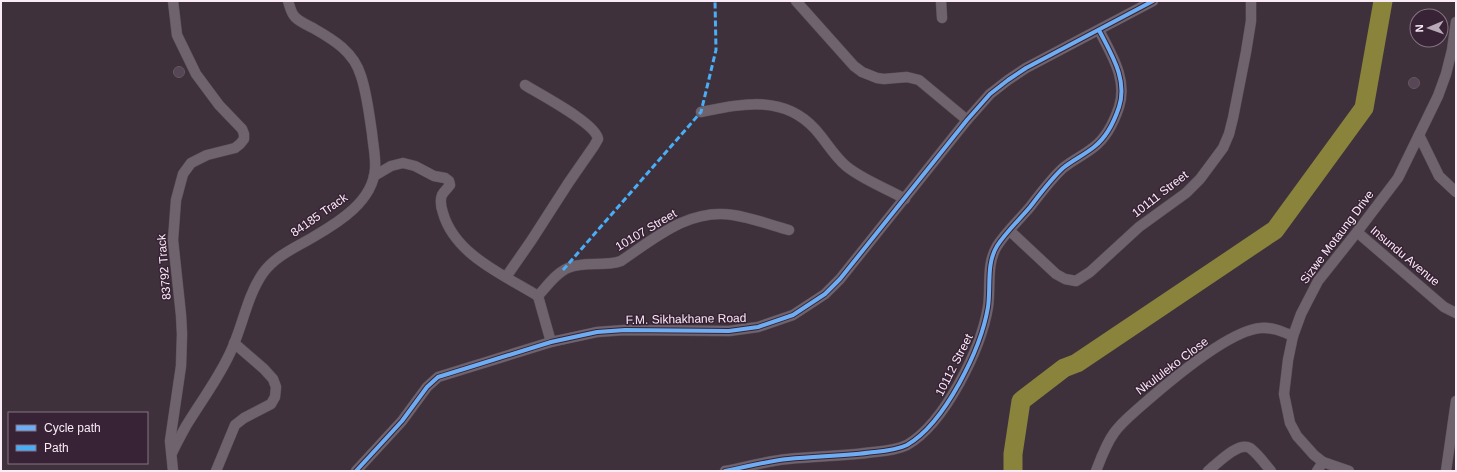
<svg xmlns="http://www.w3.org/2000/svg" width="1457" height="472" font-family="Arial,sans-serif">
  <rect width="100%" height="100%" fill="#3e313c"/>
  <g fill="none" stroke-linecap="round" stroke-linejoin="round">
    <!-- river -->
    <path stroke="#89833b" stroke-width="19" d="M1013,471V454L1021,401L1064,368L1077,363L1275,230L1364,108L1383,1"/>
  </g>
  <!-- building -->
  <g fill="#574655" stroke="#635861">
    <circle cx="179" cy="72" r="5.5"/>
    <circle cx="1414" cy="83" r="5.5"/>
  </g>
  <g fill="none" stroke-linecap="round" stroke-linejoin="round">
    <defs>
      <g id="street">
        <path d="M796,1L854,66L862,72L877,78L884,79L907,77L919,80L967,120"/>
        <path d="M941,1L942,18"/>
        <path d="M701,112C741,104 783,94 815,129C826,141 834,156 846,166C863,180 886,188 905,199"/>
        <path d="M1419,135L1439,176L1456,192"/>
        <path d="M374,176L391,166L403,163L415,166L434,176L445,178L449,181L450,185C448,188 444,191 442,195C440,200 441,207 443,213C455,255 504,275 538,296"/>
        <path d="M1010,231L1056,274L1065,279L1076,281L1090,272L1139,227L1186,193L1200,179L1223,148L1229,134L1233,118L1246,52L1251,21V1"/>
        <path d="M1357,232L1444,307L1456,313"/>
        <path d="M506,277L531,241L569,182L594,146L598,139C596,123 539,94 525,85"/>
        <path d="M551,342L538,296C547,286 556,273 568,268C584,261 604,267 621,261C655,238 689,208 733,215C752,218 771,225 789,230"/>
        <path d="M172,453C176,444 181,435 186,426C201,401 219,378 231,351C243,325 247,296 263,273C276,255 297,247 315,236C339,222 373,201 375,169C376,157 373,145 372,133C369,114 367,94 361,76C354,52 334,40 313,28C307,25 300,22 295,17C291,13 290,7 288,1"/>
        <path d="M173,471L170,441L181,366L182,334L181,315L173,240L176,200L183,174L191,163L207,155L235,148L240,144L244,139V134L242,129L219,105L196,74L177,35L173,1"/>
        <path d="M216,471L235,425L244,418L271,404L275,397L276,387L273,379L264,369L234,343"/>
        <path d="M356,471L402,421L427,387L438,377L551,342L597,332L625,330L729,331L758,327L793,315L825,294L840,279L967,120L990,94L1008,80L1026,68L1153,1"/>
        <path d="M725,471C746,467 767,461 788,459C817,456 845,456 874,452C885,451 897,450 907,445C945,423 981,349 988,307C991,287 986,264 997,246C1006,232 1019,220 1030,207C1040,194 1051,179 1063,168C1073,160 1084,155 1094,147C1107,137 1114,122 1119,107C1128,79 1111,54 1099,30"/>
        <path d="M1096,471C1101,458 1106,444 1114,433C1121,423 1131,415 1140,407C1165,385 1229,330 1261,328C1273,327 1283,332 1293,336"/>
        <path d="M1208,471C1217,464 1238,441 1250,448C1258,454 1265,464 1271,471"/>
        <path d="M1317,471L1323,462"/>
        <path d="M1349,471L1323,462L1314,455L1297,436L1290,423L1284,394L1288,360L1293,336L1301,314L1318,281L1357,232L1398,178L1438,96L1446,74L1452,50L1456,22"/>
        <path d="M1446,471L1456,401"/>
      </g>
    </defs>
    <!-- street casing -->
    <use href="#street" stroke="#5c5059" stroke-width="11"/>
    <!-- street -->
    <use href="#street" stroke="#6f646d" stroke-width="10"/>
    <!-- quiet -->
    <path stroke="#49aef6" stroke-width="3" stroke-dasharray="6 3" stroke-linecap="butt" d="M563,270L701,112L716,50L715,1"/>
    <defs>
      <g id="cycleway">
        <path d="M356,471L402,421L427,387L438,377L551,342L597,332L625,330L729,331L758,327L793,315L825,294L840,279L967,120L990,94L1008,80L1026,68L1153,1"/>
        <path d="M725,471C746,467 767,461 788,459C817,456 845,456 874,452C885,451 897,450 907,445C945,423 981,349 988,307C991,287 986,264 997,246C1006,232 1019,220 1030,207C1040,194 1051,179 1063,168C1073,160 1084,155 1094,147C1107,137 1114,122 1119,107C1128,79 1111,54 1099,30"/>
      </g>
    </defs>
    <!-- cycleway casing -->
    <use href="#cycleway" stroke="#382235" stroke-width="6"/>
    <!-- cycleway -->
    <use href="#cycleway" stroke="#6dadf4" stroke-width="4"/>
  </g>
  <g text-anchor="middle" stroke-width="3" stroke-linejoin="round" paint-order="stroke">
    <!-- street labels -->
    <g font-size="12" fill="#faebf7" stroke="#382235">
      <text transform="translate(1160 194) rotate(-38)" y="4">10111 Street</text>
      <text transform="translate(319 215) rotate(-35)" y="4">84185 Track</text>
      <text transform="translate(646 230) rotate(-31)" y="4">10107 Street</text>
      <text transform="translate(1337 237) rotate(-53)" y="4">Sizwe Motaung Drive</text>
      <text transform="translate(1405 256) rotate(40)" y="4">Insundu Avenue</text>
      <text transform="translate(164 267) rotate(-95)" y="4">83792 Track</text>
      <text transform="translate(686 319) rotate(-1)" y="4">F.M. Sikhakhane Road</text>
      <text transform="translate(954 365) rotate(-63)" y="4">10112 Street</text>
      <text transform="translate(1172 366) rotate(-37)" y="4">Nkululeko Close</text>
    </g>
  </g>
  <!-- border -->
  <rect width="1457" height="472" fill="none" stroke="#faebf7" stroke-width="4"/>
  <!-- legend -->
  <rect x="8" y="412" width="140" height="52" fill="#382235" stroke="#867283"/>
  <rect x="16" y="425" width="20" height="6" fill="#6dadf4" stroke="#867283"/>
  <text x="44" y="432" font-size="12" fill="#faebf7">Cycle path</text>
  <rect x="16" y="445" width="20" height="6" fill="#49aef6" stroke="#867283"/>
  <text x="44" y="452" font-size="12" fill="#faebf7">Path</text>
  <!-- north arrow -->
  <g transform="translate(1429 28) rotate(268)"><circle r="19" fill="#382235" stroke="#867283"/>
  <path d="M0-3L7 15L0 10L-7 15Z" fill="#b8aab6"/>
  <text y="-6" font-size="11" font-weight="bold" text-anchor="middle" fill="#faebf7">N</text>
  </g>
</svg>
